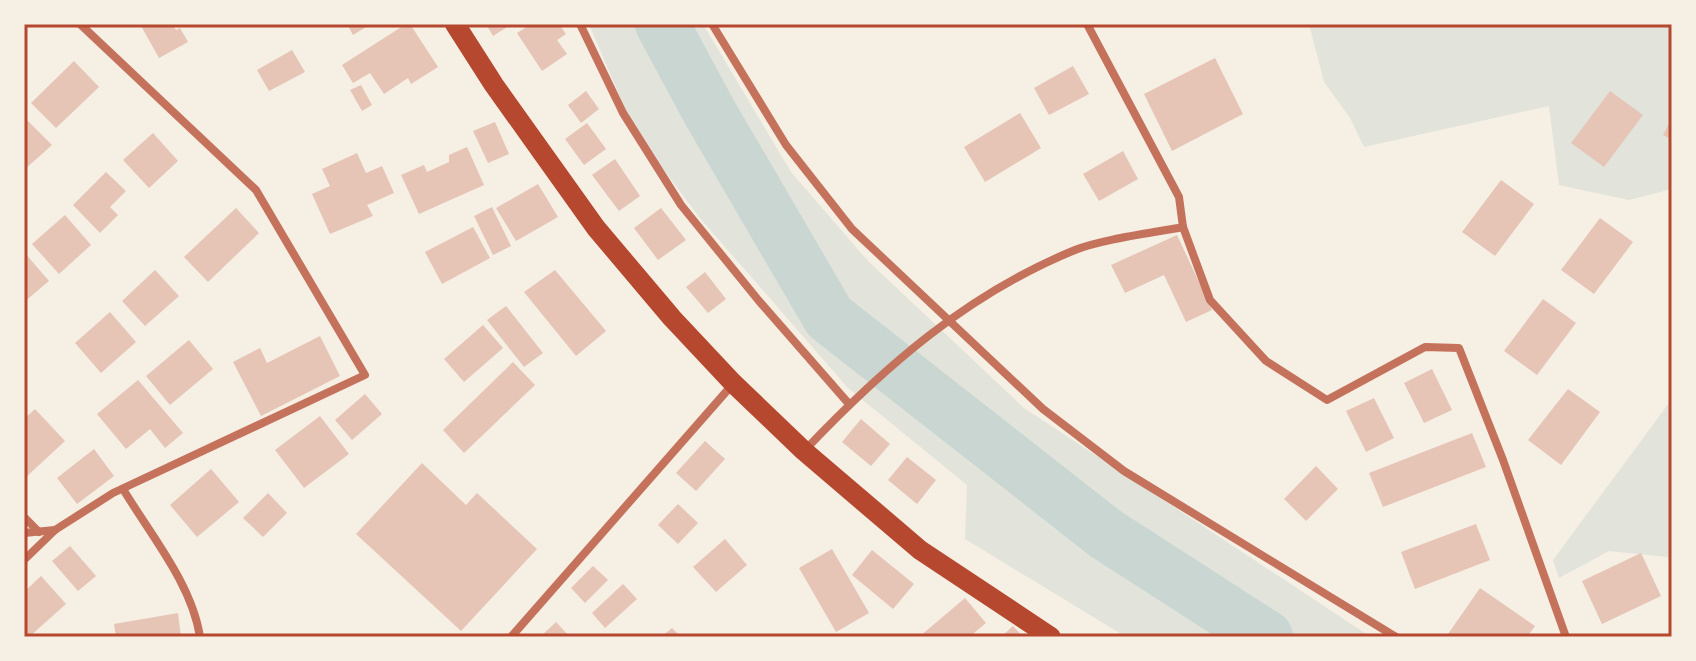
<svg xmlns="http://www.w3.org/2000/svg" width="1696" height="661" font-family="Lato,sans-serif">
  <rect width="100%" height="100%" fill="#f6efe4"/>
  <!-- green -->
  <g fill="#e2e4dc">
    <path d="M589,24H703L791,172L868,261L1024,408L1371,637H1126L965,539L967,485L848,388L699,217L634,130Z"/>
    <path d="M1309,24H1672V189L1629,200L1559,185L1549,106L1364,147L1350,118L1324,82Z"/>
    <path d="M1672,399V568L1667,557L1609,551L1559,578L1553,560Z"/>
  </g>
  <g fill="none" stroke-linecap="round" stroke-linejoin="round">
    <!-- river -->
    <path stroke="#c9d6d2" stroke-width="54" d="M662,24L710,113L829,317L1106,534L1266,637"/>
  </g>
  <!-- building -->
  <g fill="#e6c5b7">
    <path d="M140,24H172L176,30L180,28L188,42L159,58Z"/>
    <path d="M347,24H371L353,35Z"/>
    <path d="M406,24H410L438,67L411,84L408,78L384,94L370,73L353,83L342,65Z"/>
    <path d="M486,24H512L493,36Z"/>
    <path d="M531,24H559L566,34L557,40L567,54L542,71L517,33Z"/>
    <path d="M292,50L305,72L269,91L257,70Z"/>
    <path d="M1215,58L1243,114L1172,151L1144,94Z"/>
    <path d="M74,61L99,87L56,128L31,103Z"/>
    <path d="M1073,66L1089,94L1049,115L1034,88Z"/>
    <path d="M361,85L372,105L362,111L350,90Z"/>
    <path d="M586,91L599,109L581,123L568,105Z"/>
    <path d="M1610,91L1643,115L1604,167L1571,143Z"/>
    <path d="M1020,113L1041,148L985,182L964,147Z"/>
    <path d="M24,117L52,145L24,170Z"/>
    <path d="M1672,118V140L1663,135Z"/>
    <path d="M495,122L509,154L488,163L473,131Z"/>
    <path d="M587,123L606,149L584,165L565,139Z"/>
    <path d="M153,133L178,161L149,188L123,160Z"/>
    <path d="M467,147L484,185L419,214L401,175L424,165L427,172L449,162V155Z"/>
    <path d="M1123,151L1138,179L1099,201L1083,174Z"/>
    <path d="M357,153L366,173L382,166L394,193L367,205L373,216L330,234L312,194L330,186L322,169Z"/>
    <path d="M615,159L640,196L619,211L592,175Z"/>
    <path d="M106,172L126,191L110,207L118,215L100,233L73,205Z"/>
    <path d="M1501,180L1534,204L1495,256L1462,232Z"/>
    <path d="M538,184L558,217L516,241L496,208Z"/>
    <path d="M492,207L511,246L493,255L474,216Z"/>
    <path d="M236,208L259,233L208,282L184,257Z"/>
    <path d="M661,208L686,240L658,260L634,228Z"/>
    <path d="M65,215L91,245L59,274L32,244Z"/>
    <path d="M1600,218L1633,242L1594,294L1561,270Z"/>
    <path d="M473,227L490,258L442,284L425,252Z"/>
    <path d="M1177,235L1212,310L1186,322L1164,275L1125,293L1111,265Z"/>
    <path d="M24,252L49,281L24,302Z"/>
    <path d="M155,270L179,296L145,326L122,301Z"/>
    <path d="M555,270L606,331L576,356L524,292Z"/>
    <path d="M705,272L726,299L708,313L686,287Z"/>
    <path d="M1543,299L1576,323L1537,375L1504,351Z"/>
    <path d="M506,306L543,353L524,367L487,320Z"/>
    <path d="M110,312L136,342L101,373L75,343Z"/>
    <path d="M483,325L503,348L464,382L444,359Z"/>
    <path d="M320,336L340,376L261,416L233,362L260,348L267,363Z"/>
    <path d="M189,340L213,369L170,405L146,376Z"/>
    <path d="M513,362L535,385L464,453L443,430Z"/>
    <path d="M1432,369L1452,410L1424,423L1404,383Z"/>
    <path d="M138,380L183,433L165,448L150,429L126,449L97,414Z"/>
    <path d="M1568,389L1600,412L1561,465L1528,440Z"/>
    <path d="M365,394L382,414L352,440L335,420Z"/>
    <path d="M1374,398L1394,438L1366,452L1346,411Z"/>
    <path d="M35,409L65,441L24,479V419Z"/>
    <path d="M320,416L349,454L304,488L275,450Z"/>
    <path d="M861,419L890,444L871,466L842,442Z"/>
    <path d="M1472,433L1486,467L1383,507L1369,473Z"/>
    <path d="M705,441L725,459L696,491L676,473Z"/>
    <path d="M94,449L114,476L77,504L57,478Z"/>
    <path d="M907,457L936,480L917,504L888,480Z"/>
    <path d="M422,463L466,505L477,493L537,549L461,631L356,534Z"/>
    <path d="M1316,466L1338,489L1306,521L1284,499Z"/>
    <path d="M211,469L239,502L197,537L170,505Z"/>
    <path d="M268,493L287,513L263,537L243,518Z"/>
    <path d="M678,504L698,523L678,544L658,525Z"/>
    <path d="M1476,524L1490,560L1415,589L1401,552Z"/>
    <path d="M725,539L747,565L716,592L693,567Z"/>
    <path d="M70,546L96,576L78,591L52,561Z"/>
    <path d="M832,549L869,613L836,632L799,568Z"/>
    <path d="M872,550L914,584L893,609L852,575Z"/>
    <path d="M1641,553L1661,596L1602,624L1582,581Z"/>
    <path d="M593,566L608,580L585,603L571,588Z"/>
    <path d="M41,576L66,604L29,637H24V592Z"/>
    <path d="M623,584L637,599L605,628L592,613Z"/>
    <path d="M1480,588L1535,626L1527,637H1452L1448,634Z"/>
    <path d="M965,598L986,623L969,637H919Z"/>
    <path d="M178,613L181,637H116L114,624Z"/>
    <path d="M556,622L570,637H540Z"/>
    <path d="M1013,626L1023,637H1001Z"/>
    <path d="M672,628L681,637H661Z"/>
  </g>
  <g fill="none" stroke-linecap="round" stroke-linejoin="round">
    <!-- minor -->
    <g stroke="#c5725c" stroke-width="8">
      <path d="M580,24L623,113L681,205L759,301L849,404"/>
      <path d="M712,24L786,145L852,229L1043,409L1124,471L1396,637"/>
      <path d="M1087,24L1179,197L1183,227L1210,300L1266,361L1327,400L1425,347L1459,348L1503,460L1566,637"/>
      <path d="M805,450C884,367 967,294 1075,250C1103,239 1152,233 1183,227"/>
      <path d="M123,489C150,534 192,584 200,637"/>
      <path d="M24,517L39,532"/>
      <path d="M24,533L55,530"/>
      <path d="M24,560L55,530L113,493L365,375L256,190L80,24"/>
      <path d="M511,637L732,385"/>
    </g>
    <!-- primary -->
    <path stroke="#b5482f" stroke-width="20" d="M455,24L494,85L596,228L672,318L733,383L804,451L920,550L1051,637"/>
  </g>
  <!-- border -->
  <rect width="1696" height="661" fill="none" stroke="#f6efe4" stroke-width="52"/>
  <rect x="26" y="26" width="1644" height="609" fill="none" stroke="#b5482f" stroke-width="3"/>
</svg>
